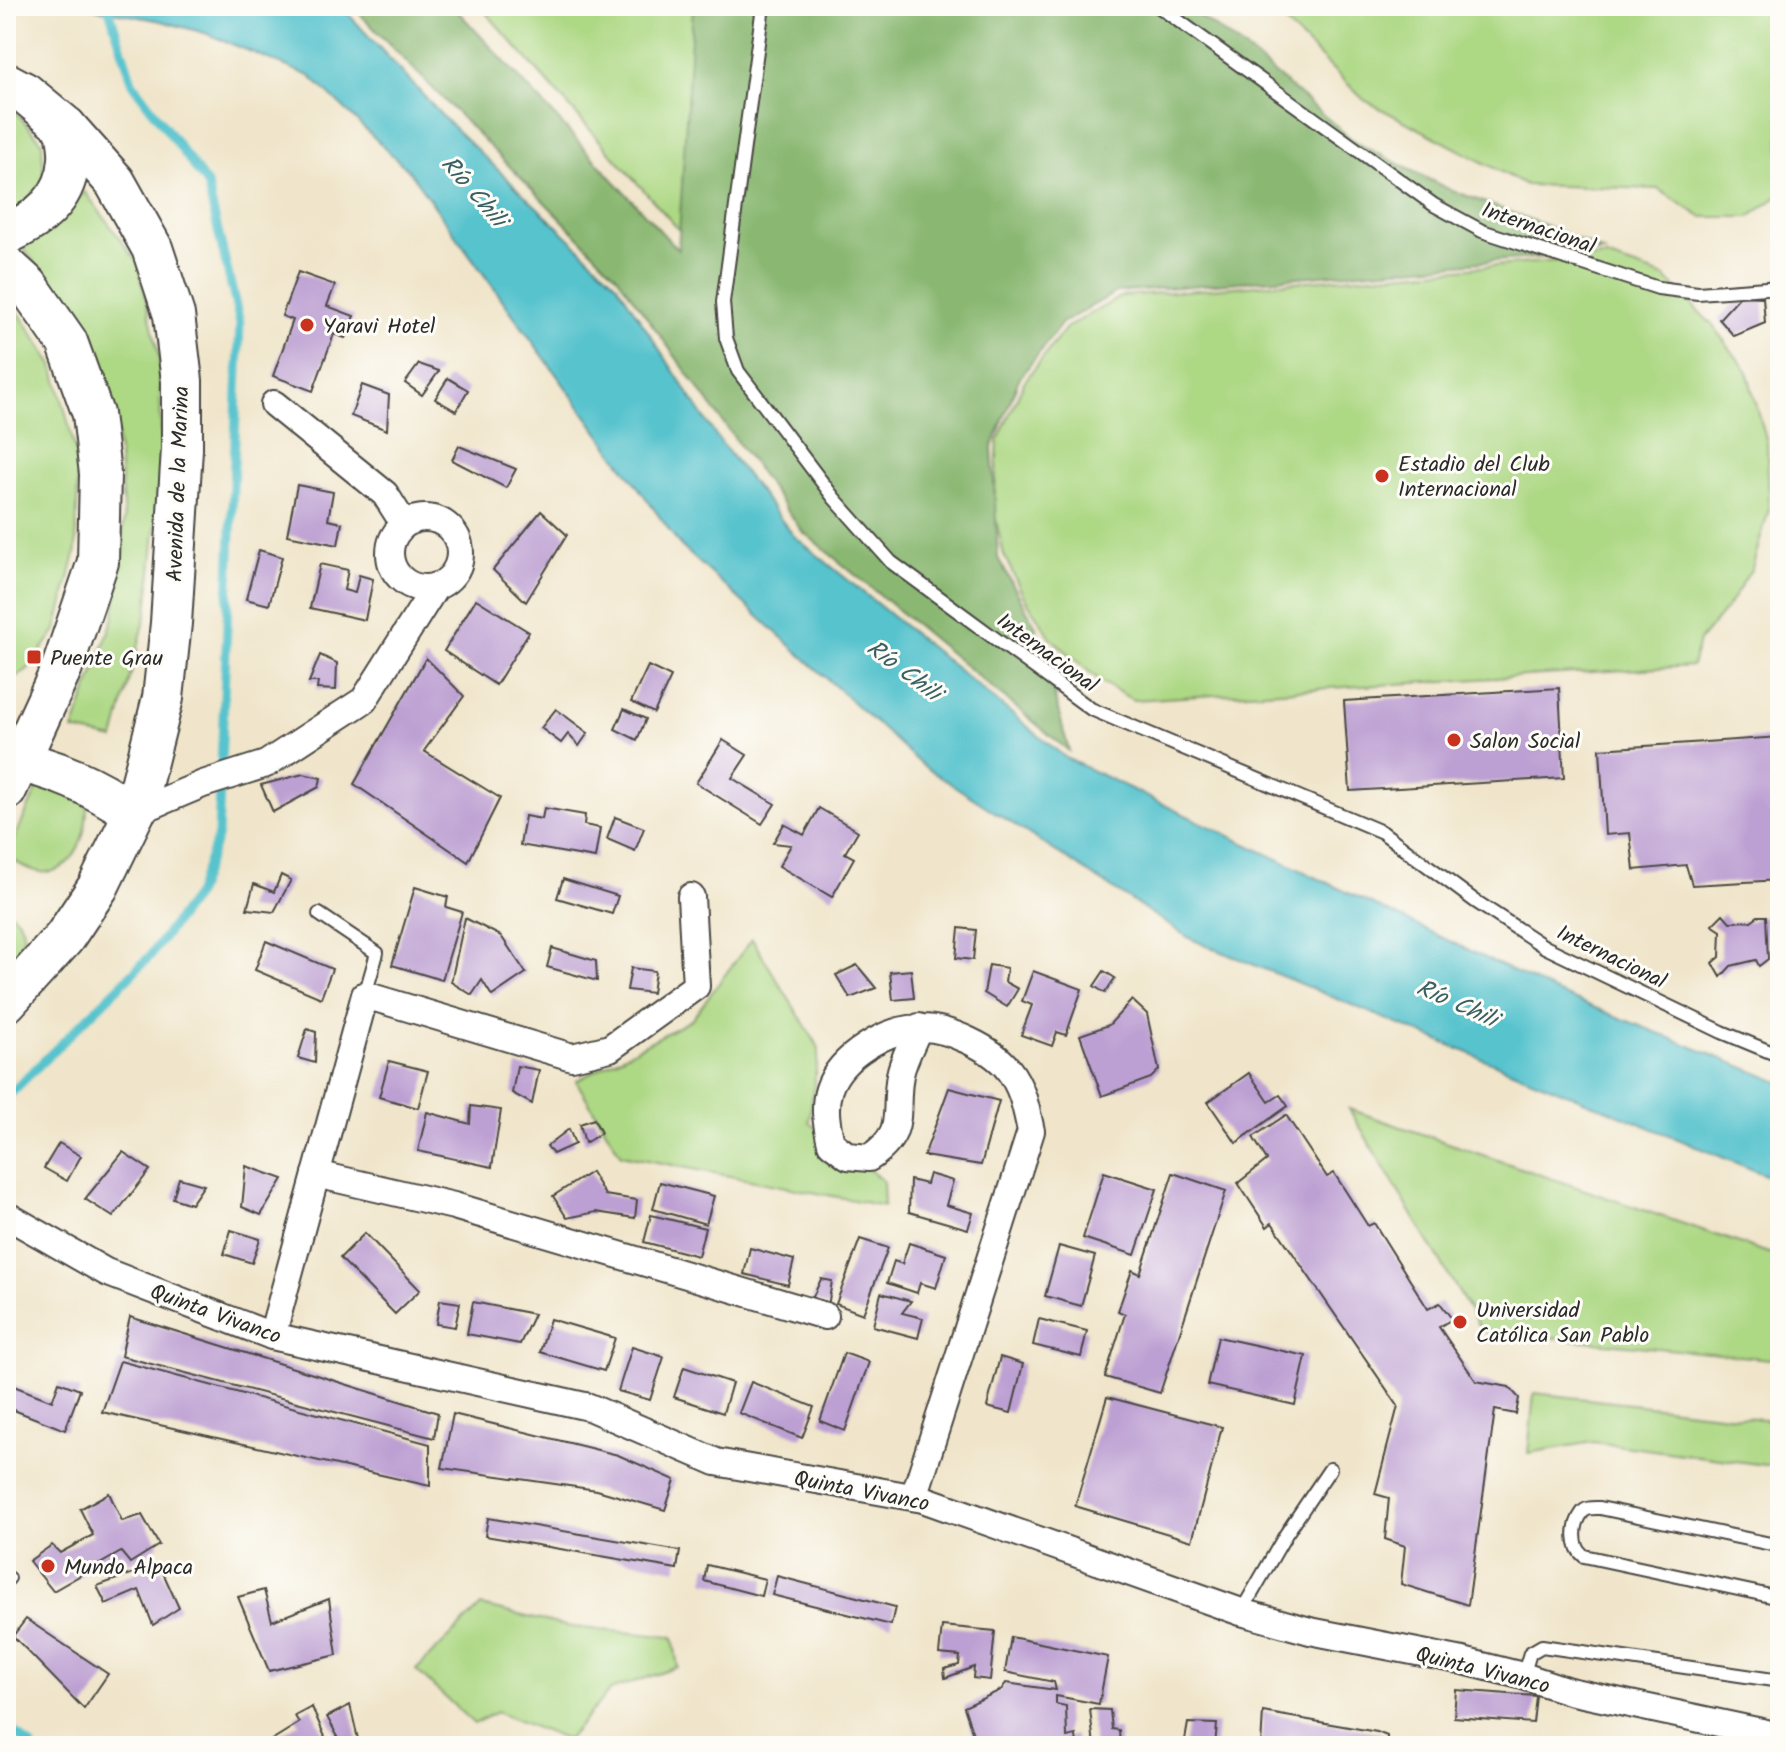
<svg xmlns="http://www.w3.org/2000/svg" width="1786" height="1752" font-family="Kalam,sans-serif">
  <rect width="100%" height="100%" fill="#fdfcf7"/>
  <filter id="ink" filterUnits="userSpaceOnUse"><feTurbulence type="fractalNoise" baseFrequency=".0125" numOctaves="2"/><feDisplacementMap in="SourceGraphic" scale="16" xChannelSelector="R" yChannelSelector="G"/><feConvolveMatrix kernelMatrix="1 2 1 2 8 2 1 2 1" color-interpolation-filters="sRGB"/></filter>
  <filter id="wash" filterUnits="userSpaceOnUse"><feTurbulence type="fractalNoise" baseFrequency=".006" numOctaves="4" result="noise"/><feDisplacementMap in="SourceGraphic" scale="32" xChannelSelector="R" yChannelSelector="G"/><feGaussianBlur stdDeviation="1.8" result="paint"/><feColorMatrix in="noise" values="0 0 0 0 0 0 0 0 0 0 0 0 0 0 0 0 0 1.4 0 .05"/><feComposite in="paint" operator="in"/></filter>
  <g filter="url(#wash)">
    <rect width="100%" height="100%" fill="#f0e5ca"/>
    <!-- green -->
    <g fill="#add884" stroke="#6c8258" stroke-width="2">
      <path d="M481,6H700L680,231L481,7Z"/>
      <path d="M1268,6H1780V195L1749,217H1701L1658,189L1526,185L1364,100Z"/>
      <path d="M6,101L42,142L44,185L6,223Z"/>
      <path d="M85,192L138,263L159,357L162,462L147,612L114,739L73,730L114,617L124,519L116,420L83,324L23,248Z"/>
      <path d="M1606,257L1665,277L1712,325L1747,371L1767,443L1769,509L1752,568L1729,605L1699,641L1692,666L1133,700L1100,681L1052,639L1024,597L1004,555L994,511L998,440L1024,382L1066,328L1122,296Z"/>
      <path d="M6,293L53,365L78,460L76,550L56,630L28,669L6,683Z"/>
      <path d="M42,778L87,803C88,855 56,897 7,855Z"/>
      <path d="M6,910C34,927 23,948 6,966Z"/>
      <path d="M752,939L819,1048L809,1122L883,1181L884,1206L621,1155L576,1081L691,1020Z"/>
      <path d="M1349,1109L1780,1257V1360L1482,1331Z"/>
      <path d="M1534,1393L1780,1421V1467L1593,1442L1528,1453Z"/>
      <path d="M481,1606L570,1627L673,1637L678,1667L610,1690L567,1740L496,1712L474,1724L416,1670Z"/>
    </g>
    <!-- forest -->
    <path fill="#8ab872" stroke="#5a724e" stroke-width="2" d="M352,6H453L678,250L693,6H1186L1249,52L1355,142L1446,188L1547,226L1604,252L1117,292L1062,323L1019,379L992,448L998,558L1036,627L1069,751L802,531L617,276Z"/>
    <!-- water -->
    <path fill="#56c3cd" stroke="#40777c" stroke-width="2" d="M82,6H341L444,118L617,284L716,436L794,536L1066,758L1558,993L1780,1082V1181L1191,939L922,765L680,545L409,171L310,76L205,33L161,21Z"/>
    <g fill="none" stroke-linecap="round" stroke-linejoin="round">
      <!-- stream -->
      <g stroke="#56c3cd" stroke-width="9">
        <path d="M6,1098L150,956L197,893L218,835L240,323L207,184L133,84L108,6"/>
        <path d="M6,1726L31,1746"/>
      </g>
    </g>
    <g id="blocks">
      <!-- building -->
      <g fill="#bda0d3">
        <path d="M298,272L335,285L327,306L354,316L345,338L334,334L313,391L273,376L293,320L282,316Z"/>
        <path d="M1740,296L1763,297L1765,323L1734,336L1719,319Z"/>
        <path d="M419,364L439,371L422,395L405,383Z"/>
        <path d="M448,378L468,390L456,411L435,399Z"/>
        <path d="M362,385L389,395L387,430L351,416Z"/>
        <path d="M459,446L516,469L506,488L452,460Z"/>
        <path d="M297,485L333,492L328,520L342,523L338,545L287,535Z"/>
        <path d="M541,511L567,535L526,602L493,570Z"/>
        <path d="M259,550L282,557L269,605L246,599Z"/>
        <path d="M320,564L348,570L344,590L355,593L359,575L373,579L365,620L310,608Z"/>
        <path d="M476,599L529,632L496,685L444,651Z"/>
        <path d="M320,655L337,663L336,690L317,689L318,682H309Z"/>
        <path d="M426,658L464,696L424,751L500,798L468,862L354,784Z"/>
        <path d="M648,666L671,677L654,713L631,702Z"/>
        <path d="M1559,688L1564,778L1350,791L1344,701Z"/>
        <path d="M556,709L588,733L579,746L568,734L561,743L541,728Z"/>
        <path d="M624,709L646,719L637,740L615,729Z"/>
        <path d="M1780,737V880L1692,885L1686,865L1634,870L1630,833L1605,835L1600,749Z"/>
        <path d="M723,740L747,755L732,778L775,804L762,824L696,783Z"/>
        <path d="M303,774L321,778L319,787L273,812L261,785Z"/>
        <path d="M544,808L585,815L584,825L600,828L595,858L520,845L525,816L542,819Z"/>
        <path d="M819,808L858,831L845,853L854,858L832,897L779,866L791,845L773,843L784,824L804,835Z"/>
        <path d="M615,817L644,828L635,851L607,839Z"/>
        <path d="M281,875L291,880L274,912L247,909L254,884L274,892Z"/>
        <path d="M563,879L618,896L612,914L557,898Z"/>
        <path d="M415,887L448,897L446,907L462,912L442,980L392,965Z"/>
        <path d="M1723,914L1730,922L1751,921L1758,916H1766L1768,959L1759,966L1756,960L1731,966L1721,977L1713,963L1720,957L1721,931L1712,925Z"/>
        <path d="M465,918L501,936L526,973L492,996L482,980L472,995L451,982Z"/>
        <path d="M959,928L976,930L973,960L956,958Z"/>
        <path d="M266,941L332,969L321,998L255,970Z"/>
        <path d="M552,948L596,961L597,981L547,967Z"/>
        <path d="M857,965L876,988L850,998L836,975Z"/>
        <path d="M989,965L1007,968L1005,982L1018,989L1007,1007L984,993Z"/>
        <path d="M631,968L655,971L652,993L627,990Z"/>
        <path d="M911,970L914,998L893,1000L890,972Z"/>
        <path d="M1033,971L1082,989L1066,1035L1057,1032L1052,1046L1021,1035L1032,1005L1022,1001Z"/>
        <path d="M1104,971L1115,978L1105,993L1094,986Z"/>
        <path d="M1132,1000L1147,1014L1159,1070L1151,1078L1102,1096L1080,1035L1109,1025Z"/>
        <path d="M307,1029L316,1032L315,1063L298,1058Z"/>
        <path d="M389,1061L428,1071L418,1108L379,1097Z"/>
        <path d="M517,1066L539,1070L532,1104L512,1093Z"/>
        <path d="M1249,1073L1269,1102L1280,1095L1288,1106L1236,1143L1208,1102Z"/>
        <path d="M949,1088L999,1101L981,1165L924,1156Z"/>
        <path d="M471,1106L501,1110L492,1167L418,1151L427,1112L470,1124Z"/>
        <path d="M1286,1115L1327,1177L1334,1173L1368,1226L1374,1223L1428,1309L1440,1303L1452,1319L1439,1327L1476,1381L1509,1387L1519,1398L1516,1414L1495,1410L1468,1605L1401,1584L1405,1546L1385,1539L1389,1498L1375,1494L1398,1406L1272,1223L1267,1227L1238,1183L1267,1160L1253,1137Z"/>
        <path d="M594,1119L601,1133L585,1143L580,1124Z"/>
        <path d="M569,1129L575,1144L553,1154L547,1146Z"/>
        <path d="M59,1143L81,1156L67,1181L44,1168Z"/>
        <path d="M123,1152L150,1170L113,1217L85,1199Z"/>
        <path d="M246,1166L283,1179L261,1215L242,1207Z"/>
        <path d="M591,1172L605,1195L637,1200L635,1218L596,1212L567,1218L553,1196Z"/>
        <path d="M1104,1172L1157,1189L1135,1255L1083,1238Z"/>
        <path d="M1173,1173L1226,1191L1160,1393L1105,1377L1125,1314L1118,1311L1132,1270L1140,1274Z"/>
        <path d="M929,1174L953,1181L946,1205L973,1213L968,1229L909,1212L910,1180L926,1184Z"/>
        <path d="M179,1178L204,1185L191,1204L173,1198Z"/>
        <path d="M660,1182L714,1196L706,1224L653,1209Z"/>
        <path d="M651,1215L705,1228L698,1256L644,1242Z"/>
        <path d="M231,1230L260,1239L252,1263L224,1254Z"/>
        <path d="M365,1233L420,1290L395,1314L340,1258Z"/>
        <path d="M860,1239L888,1248L863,1314L836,1304Z"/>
        <path d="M909,1243L946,1255L936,1288L920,1283L917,1293L887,1283L894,1261L902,1264Z"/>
        <path d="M1059,1246L1095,1256L1081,1306L1045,1296Z"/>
        <path d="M750,1248L794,1260L788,1285L744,1274Z"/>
        <path d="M821,1279L832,1281L828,1307L812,1299Z"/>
        <path d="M881,1293L911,1301L902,1313L923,1318L918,1338L873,1326Z"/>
        <path d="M440,1300L460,1303L455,1327L436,1324Z"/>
        <path d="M473,1302L534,1314L520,1344L467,1334Z"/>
        <path d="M130,1317L438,1413L434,1438L121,1356Z"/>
        <path d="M550,1319L615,1338L604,1371L540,1352Z"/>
        <path d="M1039,1319L1087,1331L1081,1357L1033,1345Z"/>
        <path d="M1218,1337L1306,1356L1295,1405L1207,1385Z"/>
        <path d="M632,1347L664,1357L650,1400L618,1391Z"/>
        <path d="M844,1353L869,1362L845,1431L820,1421Z"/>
        <path d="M1000,1357L1023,1364L1011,1413L987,1407Z"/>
        <path d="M120,1361L430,1444V1486L102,1412Z"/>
        <path d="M684,1367L732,1383L723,1413L674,1397Z"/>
        <path d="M59,1382L80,1390L65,1430L6,1407V1383L52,1401Z"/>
        <path d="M751,1382L814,1407L802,1438L739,1413Z"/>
        <path d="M1107,1397L1222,1427L1192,1541L1075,1506Z"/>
        <path d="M453,1414L618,1455L675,1480L665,1510L597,1490L442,1468Z"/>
        <path d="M109,1493L122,1521L142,1515L159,1545L130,1563L121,1552L53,1591L29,1561L52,1545L60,1553L93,1535L80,1509Z"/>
        <path d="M488,1518L680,1551L677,1569L485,1536Z"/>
        <path d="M159,1564L179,1608L153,1625L139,1590L106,1604L97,1586Z"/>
        <path d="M707,1565L765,1579L761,1596L704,1581Z"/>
        <path d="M777,1576L895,1607L891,1625L772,1595Z"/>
        <path d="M264,1590L272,1621L329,1599L337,1655L269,1671L238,1597Z"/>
        <path d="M26,1619L108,1674L84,1709L13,1636Z"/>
        <path d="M942,1626L995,1631L990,1680L973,1678L974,1667L945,1678L944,1669L959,1665L960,1656L939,1654Z"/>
        <path d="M1011,1637L1108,1657L1099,1704L1056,1696V1704L1066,1706L1067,1737L1076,1735L1077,1746H977L964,1707L1001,1690L1006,1683L1056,1690L1054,1682L1005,1672Z"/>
        <path d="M1456,1690L1536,1696L1533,1723L1454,1717Z"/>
        <path d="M350,1705L358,1739L349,1746H343L327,1717Z"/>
        <path d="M312,1707L329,1746H262L299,1723L295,1716Z"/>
        <path d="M1090,1709L1110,1710L1112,1729L1119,1730L1120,1746H1094Z"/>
        <path d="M1263,1712L1377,1732L1387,1736V1746H1261Z"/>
        <path d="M1188,1723L1217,1724L1215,1746H1184Z"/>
      </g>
    </g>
  </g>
  <g filter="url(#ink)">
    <use href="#blocks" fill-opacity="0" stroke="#494743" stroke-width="2"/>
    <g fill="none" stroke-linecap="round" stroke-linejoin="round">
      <defs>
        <g id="service">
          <path d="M763,6L723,302L726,338L738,371L834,498L891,562L1091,709L1382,832L1475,901L1545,947L1722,1032L1780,1056"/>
          <path d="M1158,6L1434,205L1482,231L1658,288L1698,293L1780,287"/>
          <path d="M319,914L377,953L365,995"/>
          <path d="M1780,1546L1600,1508C1594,1508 1586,1507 1582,1513C1573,1525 1572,1547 1584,1556L1780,1598"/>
          <path d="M6,1580L9,1578"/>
          <path d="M1241,1612L1286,1534L1330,1469"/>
          <path d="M1523,1676L1530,1653L1542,1646L1780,1681"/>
        </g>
        <g id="minor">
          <path d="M274,404L385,494L404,524"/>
          <circle cx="425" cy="553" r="35"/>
          <path d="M134,813L203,784L266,764L364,700L436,586"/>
          <path d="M316,1174L454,1206L825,1316"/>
          <path d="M6,1215L106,1272L272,1336L589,1407L716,1462L923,1499L1241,1612L1310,1631L1463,1661L1523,1676L1569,1691L1780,1736"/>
          <path d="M272,1336L365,995L572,1057L610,1048L696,986L691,897"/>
          <path d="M914,1497L1031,1131C1026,1109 1023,1088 1008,1069C993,1049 947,1027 921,1028C888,1028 840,1056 829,1089C823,1107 827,1126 831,1143L848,1156L869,1158C908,1132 893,1113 900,1075C903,1059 913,1042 919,1027"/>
        </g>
        <g id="primary">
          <path d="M6,83L25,93L66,127L115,182L152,248L174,315L182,381V449L171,623L163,698L134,813L98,887L64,938L6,1002"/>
          <path d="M6,234C39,220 67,199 69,159C70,149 67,137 66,127"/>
          <path d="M6,266L28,286L67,342L93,414L100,474L98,562L62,668L6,790"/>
          <path d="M6,759C54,767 94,786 134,813"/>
        </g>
      </defs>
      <!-- service casing -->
      <use href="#service" stroke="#494743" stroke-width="16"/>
      <!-- minor casing -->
      <use href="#minor" stroke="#494743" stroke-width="30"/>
      <!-- primary casing -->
      <use href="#primary" stroke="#494743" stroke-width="44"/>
      <!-- service -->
      <use href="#service" stroke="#fff" stroke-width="12"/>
      <!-- minor -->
      <use href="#minor" stroke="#fff" stroke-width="26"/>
      <!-- primary -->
      <use href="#primary" stroke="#fff" stroke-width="40"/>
    </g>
  </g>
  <!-- markers -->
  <g fill="#c8321e" stroke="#fdfcf7" stroke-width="3">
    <circle cx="307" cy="325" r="8"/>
    <circle cx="1382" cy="476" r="8"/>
    <rect x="26" y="649" width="16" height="16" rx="4"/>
    <circle cx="1454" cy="740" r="8"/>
    <circle cx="1460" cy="1322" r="8"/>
    <circle cx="48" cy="1566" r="8"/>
  </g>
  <g text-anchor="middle" stroke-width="6" stroke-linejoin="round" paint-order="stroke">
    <!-- street labels -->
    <g font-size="22" fill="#2b2b2b" stroke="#fdfcf7">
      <text transform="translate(1539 227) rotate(19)" y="8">Internacional</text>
      <text transform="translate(177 484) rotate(-88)" y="8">Avenida de la Marina</text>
      <text transform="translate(1048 652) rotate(36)" y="8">Internacional</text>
      <text transform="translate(1612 956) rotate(26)" y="8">Internacional</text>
      <text transform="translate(216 1313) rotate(20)" y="8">Quinta Vivanco</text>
      <text transform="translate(862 1490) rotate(11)" y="8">Quinta Vivanco</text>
      <text transform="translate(1483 1669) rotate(14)" y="8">Quinta Vivanco</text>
    </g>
    <!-- poi labels -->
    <g font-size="22" fill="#2b2b2b" stroke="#fdfcf7" text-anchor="start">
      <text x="323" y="333">Yaravi Hotel</text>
      <text x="1398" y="471">Estadio del Club<tspan x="1398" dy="25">Internacional</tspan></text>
      <text x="50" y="665">Puente Grau</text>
      <text x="1470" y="748">Salon Social</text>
      <text x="1476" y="1317">Universidad<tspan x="1476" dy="25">Católica San Pablo</tspan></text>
      <text x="64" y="1574">Mundo Alpaca</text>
    </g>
    <!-- water labels -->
    <g font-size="24" font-style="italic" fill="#3a6064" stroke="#fdfcf7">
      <text transform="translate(474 191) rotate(49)" y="8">Río Chili</text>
      <text transform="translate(904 670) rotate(37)" y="8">Río Chili</text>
      <text transform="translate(1457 1003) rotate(24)" y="8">Río Chili</text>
    </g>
  </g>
  <!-- margin -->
  <rect width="1786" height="1752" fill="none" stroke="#fdfcf7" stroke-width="32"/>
</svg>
